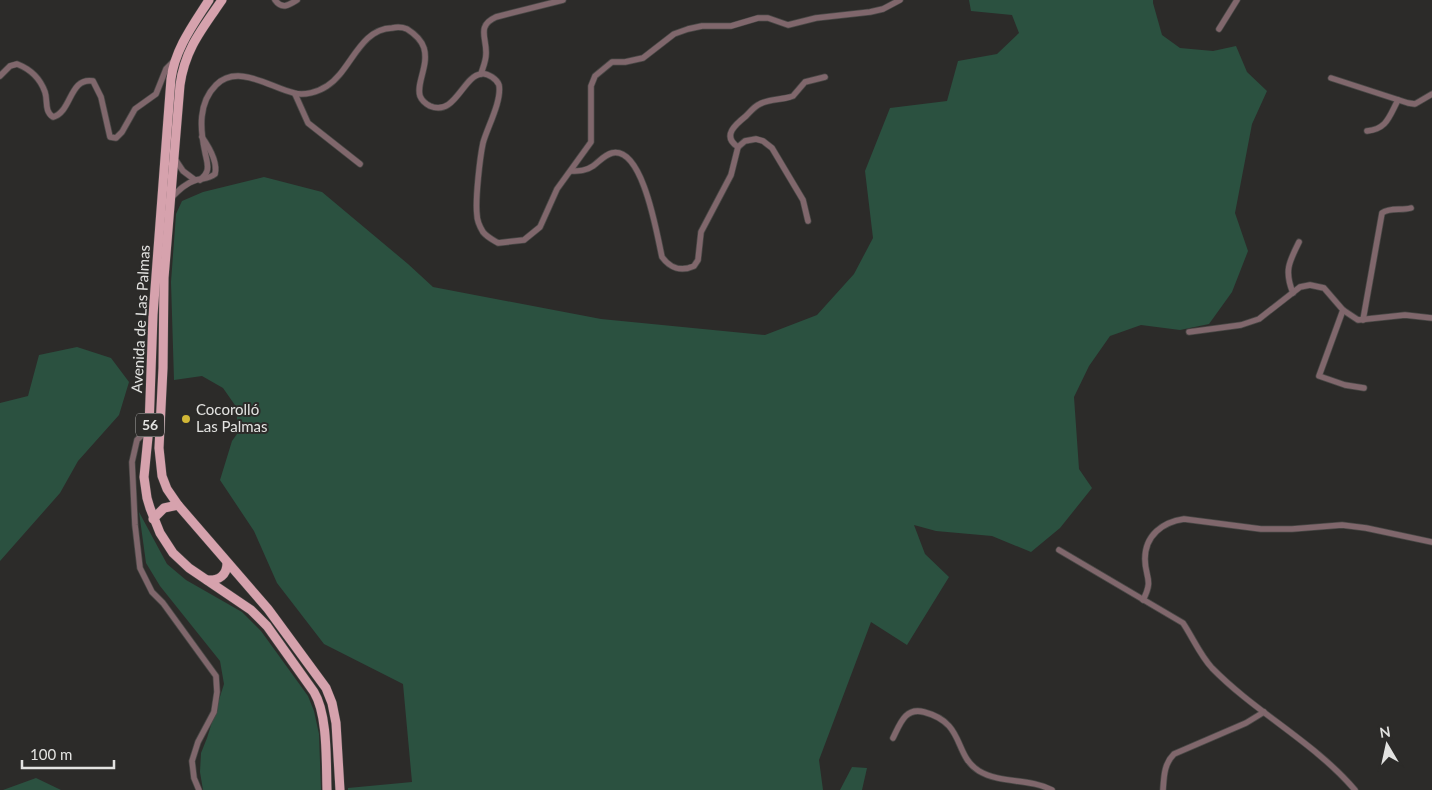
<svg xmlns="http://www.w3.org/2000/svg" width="1432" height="790" font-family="Lato,sans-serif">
  <rect width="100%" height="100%" fill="#2c2b29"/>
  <!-- green -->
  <g fill="#2b5140">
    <path d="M969,0H1153V3L1162,35L1180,48L1213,51L1236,46L1247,72L1267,91L1252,124L1235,213L1248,251L1232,292L1209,324L1180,330L1141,325L1110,336L1089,366L1074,397L1079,469L1092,488L1060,528L1031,552L992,536L936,531L914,525L925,554L949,577L907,645L871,622L819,760L823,790H348V788L412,782L403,684L324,644L277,583L254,531L220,480L232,441L237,434V408L223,388L202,376L174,380L171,282L176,214L182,201L203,192L264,177L322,192L408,264L433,287L601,319L765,335L817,315L854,274L873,238L865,171L890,108L947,101L958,61L997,54L1019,33L1012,15L971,11Z"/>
    <path d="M77,347L111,358L129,382L119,415L78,461L60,493L0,561V403L28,396L39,355Z"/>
    <path d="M139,512L167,564L186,580L242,612L261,631L308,696L314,711L319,734L321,790H203L200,772L201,753L207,738L224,684L220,661L160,586L146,563Z"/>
    <path d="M852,767L867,768L862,790H840Z"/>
    <path d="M36,778L61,790H3Z"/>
  </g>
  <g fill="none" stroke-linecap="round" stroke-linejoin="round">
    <defs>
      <g id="minor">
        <path d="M275,0C282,10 289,5 297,0"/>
        <path d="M1219,29L1237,0"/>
        <path d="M481,74C483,67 486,61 486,54C487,38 476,26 496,17L563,0"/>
        <path d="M0,76L10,66L17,64C30,69 40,78 45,92C48,101 44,111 53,117C72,112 69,77 93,81L101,97L110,137L116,138L122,132L135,109L156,94L166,69L174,61"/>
        <path d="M1331,78L1408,103L1415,104L1432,94"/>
        <path d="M295,94L308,123L360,164"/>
        <path d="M1367,131C1387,129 1389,117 1398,100"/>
        <path d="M738,147C721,136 736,124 746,116C750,112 754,107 758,105C767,99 780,100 790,97L793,96L805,82L825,77"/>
        <path d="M175,159L183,171L195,180"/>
        <path d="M571,171C579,171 586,171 593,166C599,162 604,155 612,153C643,146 657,235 662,257C670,268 681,272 694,266L698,260L701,232L731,175L738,147L745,141L756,139L763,141L772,148L803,200L808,221"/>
        <path d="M200,180C203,177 206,175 207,171C209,165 206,158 205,152C200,129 198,103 216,85C238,63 271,88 294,93C304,96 318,92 327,86C351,71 359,29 392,28C397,27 402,27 407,29C415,34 421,39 424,48C429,66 416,83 420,96C422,101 426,104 430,106C455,117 463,76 481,74C484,73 489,75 492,77C495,79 498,82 499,85C502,101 487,128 483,143C480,157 475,200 477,215C477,220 480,227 483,232C487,237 493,240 498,243L524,240L540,227L557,189L591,142V86L595,76L612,62H625L643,58L674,34L688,29L702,26H731L758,18H768L788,25L816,18L870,12L883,9L900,0"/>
        <path d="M172,197C179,190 186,183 196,180C203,178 209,179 215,174C218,162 209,147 202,137"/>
        <path d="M1293,293C1284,271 1289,262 1299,242"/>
        <path d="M1343,310L1319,376L1345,385L1364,388"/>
        <path d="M1363,320L1382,213C1390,207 1402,211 1411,208"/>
        <path d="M1189,332L1241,325L1259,319L1300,287L1310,285L1324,288L1343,310L1358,320L1405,315L1432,318"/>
        <path d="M149,428L137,440L132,462L135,525L140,568L152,592L163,603L216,676L217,692L214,712L198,742L192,761L194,778L199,790"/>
        <path d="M1059,550L1183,623C1193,638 1200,655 1212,668C1256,713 1314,742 1355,790"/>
        <path d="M1143,600C1154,579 1145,578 1145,559C1145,535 1163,522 1184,519L1261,529H1292L1342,525L1366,528L1432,542"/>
        <path d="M893,738C900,724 905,707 924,712C966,723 953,755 979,771C1001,784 1029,778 1052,790"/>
        <path d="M1163,790C1164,776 1164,764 1174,754L1246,723L1264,712"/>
      </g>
      <g id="primary">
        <path d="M209,0C193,25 175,49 171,79L153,315L149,427L144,477L147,498L150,508L160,533L173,553L189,568L251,610L267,626L314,692C328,715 326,762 327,790"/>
        <path d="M222,0C202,29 185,49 180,85L164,278L163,368L159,448L162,476L167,489L178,505L268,609L326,688L332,703L336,723L340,790"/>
        <path d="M153,519L164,508L178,505"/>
        <path d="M207,580C219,581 227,575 227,563"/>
      </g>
    </defs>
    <!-- minor casing -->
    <use href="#minor" stroke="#494846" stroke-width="7"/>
    <!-- primary casing -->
    <use href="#primary" stroke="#494846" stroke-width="10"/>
    <!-- minor -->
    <use href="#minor" stroke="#80676c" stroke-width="5.5"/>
    <!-- primary -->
    <use href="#primary" stroke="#d6a2ad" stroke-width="9"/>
  </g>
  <!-- markers -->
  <circle fill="#d1b736" stroke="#2c2b29" stroke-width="2" cx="186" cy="419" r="5"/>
  <g text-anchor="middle" stroke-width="4" stroke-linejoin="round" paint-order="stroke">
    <!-- shield labels -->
    <rect fill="#2c2b29" stroke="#acacaa" stroke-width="1" x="136" y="413.5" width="28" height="23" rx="4"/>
    <g font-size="14" font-weight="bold" fill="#e3e3e1">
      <text x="150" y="430">56</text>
    </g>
    <!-- street labels -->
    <g font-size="15" fill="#e3e3e1" stroke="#2c2b29">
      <text transform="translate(141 319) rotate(-87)" y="5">Avenida de Las Palmas</text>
    </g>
    <!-- poi labels -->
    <g font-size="15" fill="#e3e3e1" stroke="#2c2b29" text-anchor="start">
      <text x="196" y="415">Cocorolló<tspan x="196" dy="17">Las Palmas</tspan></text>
    </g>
  </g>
  <!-- north arrow -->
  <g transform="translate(1387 745) rotate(351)" stroke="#2c2b29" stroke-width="4" paint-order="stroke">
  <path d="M0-4L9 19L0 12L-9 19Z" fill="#e3e3e1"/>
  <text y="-8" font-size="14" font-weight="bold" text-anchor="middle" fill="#e3e3e1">N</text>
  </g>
  <!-- scale -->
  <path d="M22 760v8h92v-8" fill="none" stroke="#e3e3e1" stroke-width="2.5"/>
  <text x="30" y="760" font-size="15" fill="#e3e3e1" stroke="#2c2b29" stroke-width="4" paint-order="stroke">100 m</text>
</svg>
